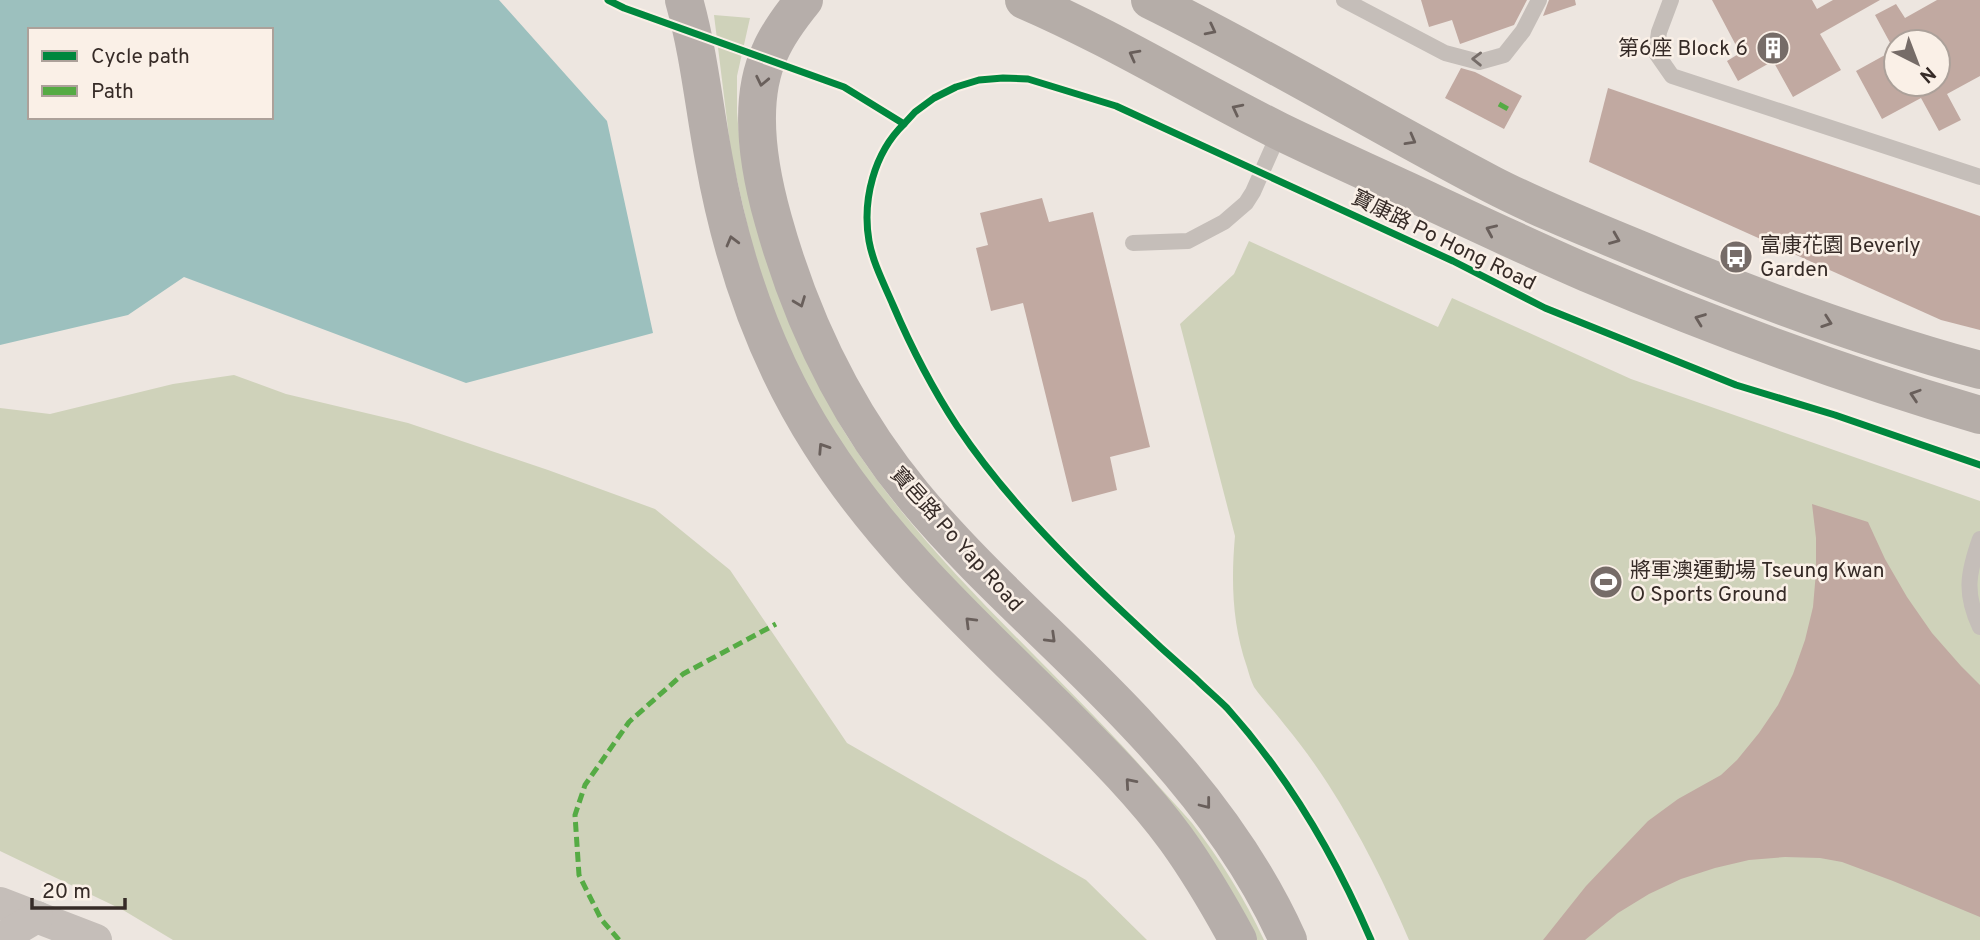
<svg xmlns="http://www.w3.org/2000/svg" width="1980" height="940" font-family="Overpass,'Noto Sans TC',sans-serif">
  <rect width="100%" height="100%" fill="#ede6e0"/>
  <!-- green -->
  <g fill="#cfd2ba">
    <path d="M714,15L750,18L737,76V112L740,148L839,423C920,557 1043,656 1146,772C1161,789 1177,806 1192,823C1220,859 1245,899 1264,940H1252L870,490L806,386L774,317L750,237L731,153Z"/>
    <path d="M1249,241L1438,327L1452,298L1631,379L1980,501V940H1409C1386,886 1360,834 1328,784C1315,764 1300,743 1284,724C1275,712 1263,700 1254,687C1251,681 1249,674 1247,667C1232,624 1231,580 1235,536L1180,324L1234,274Z"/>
    <path d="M234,375L286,394L408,423L548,470L655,509L730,570L847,743L1086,880L1147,940H173L123,910L0,851V408L50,414L173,384Z"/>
  </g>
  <!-- water -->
  <path fill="#9cc0be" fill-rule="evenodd" d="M0,0H499L607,121L653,333L466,383L184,277L128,315L0,345ZM30,30H271V117H30Z"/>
  <!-- building -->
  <g fill="#c1a9a1" fill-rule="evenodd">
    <path d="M1421,0H1527L1514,25L1460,44L1452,20L1429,27Z"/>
    <path d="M1549,0H1575L1576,5L1543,16Z"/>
    <path d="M1712,0H1812L1817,9L1833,0H1880L1820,34L1841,70L1793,97L1773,61L1738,81L1727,61L1740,53Z"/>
    <path d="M1937,0H1980V76L1947,94L1961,120L1939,131L1921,98L1882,119L1856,71L1894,50L1875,15L1896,4L1905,18ZM1896,42H1938V84H1896Z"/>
    <path d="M1461,68L1475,72L1522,96L1504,129L1445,98Z"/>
    <path d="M1608,88L1980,216V330L1941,320L1589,162Z"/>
    <path d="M1042,198L1049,222L1093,212L1150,447L1110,457L1117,490L1072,502L1023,303L991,311L976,248L988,245L980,213Z"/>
    <path d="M1812,504L1868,522L1885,559L1907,597L1932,633L1961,666L1980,685V917L1893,881L1842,862L1820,858L1785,857L1749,860L1715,868L1681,879L1649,894L1618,913L1585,940H1543L1586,886L1648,821L1678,799L1721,775L1737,760L1759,733L1778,705L1793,674L1805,640L1813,607L1816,572V538Z"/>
  </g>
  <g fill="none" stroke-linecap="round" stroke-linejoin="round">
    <!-- lane -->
    <g stroke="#c5beb9" stroke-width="16">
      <path d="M1344,0L1445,53L1479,62L1504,55L1523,31L1539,0"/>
      <path d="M1671,0L1659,32L1656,53L1672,76L1980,177"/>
      <path d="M1133,243L1188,241L1224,222L1246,203L1253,192L1280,131"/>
      <path d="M1980,539C1968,573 1964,593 1980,627"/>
    </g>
    <!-- street -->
    <g stroke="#c5beb9" stroke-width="32">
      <path d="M0,903L96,940"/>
      <path d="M0,939L37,917"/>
    </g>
    <!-- secondary -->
    <g stroke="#b6aeaa" stroke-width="38">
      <path d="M684,0C699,53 704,107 714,160C732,260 765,357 820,443C885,546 977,629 1063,714C1103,754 1143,794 1176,839C1199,871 1219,905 1238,940"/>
      <path d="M804,0C791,16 778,33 770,52C747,101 759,169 773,219C801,320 846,414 913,495C983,580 1069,650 1143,731C1201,793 1253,862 1288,940"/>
    </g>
    <!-- primary -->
    <g stroke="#b5ada8" stroke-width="38">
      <path d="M1024,0C1112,38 1193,88 1279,131C1322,152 1365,171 1408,191C1468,219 1527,247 1587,273C1715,327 1846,376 1980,415"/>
      <path d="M1150,0C1266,57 1376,124 1491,184C1543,211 1600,233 1655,256C1761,300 1869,340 1980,370"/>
    </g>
    <!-- quiet -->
    <g stroke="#55ab44" stroke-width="5" stroke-dasharray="10 5" stroke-linecap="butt">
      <path d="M1499,104L1508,109"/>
      <path d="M619,940L601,919L579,875L575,815L585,785L629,722L683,674L776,624"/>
    </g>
    <defs>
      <g id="cycleway">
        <path d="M608,0L624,8L844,87L904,124C874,153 862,200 869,241C873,263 884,284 893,305C911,347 932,388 957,426C1003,495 1066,559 1126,615C1149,637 1172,658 1196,679C1206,689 1217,698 1227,708C1288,776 1335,856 1371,940"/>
        <path d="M904,124L915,112L934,98L956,87L979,80L1003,78L1028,79L1116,106L1453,261L1545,308L1736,385L1835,415L1980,465"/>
      </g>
    </defs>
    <!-- cycleway casing -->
    <use href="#cycleway" stroke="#faf0e7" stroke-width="11"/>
    <!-- cycleway -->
    <use href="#cycleway" stroke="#00873e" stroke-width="7"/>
  </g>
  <!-- one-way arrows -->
  <defs><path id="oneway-chevron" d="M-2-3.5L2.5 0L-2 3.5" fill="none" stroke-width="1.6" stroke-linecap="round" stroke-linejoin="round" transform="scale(1.75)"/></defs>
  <g stroke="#695f5b">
    <use href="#oneway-chevron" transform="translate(1211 30) rotate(27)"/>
    <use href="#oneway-chevron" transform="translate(1134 55) rotate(-152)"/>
    <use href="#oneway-chevron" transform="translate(762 81) rotate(102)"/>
    <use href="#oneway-chevron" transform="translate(1237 109) rotate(-153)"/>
    <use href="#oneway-chevron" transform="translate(1411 140) rotate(29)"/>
    <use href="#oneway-chevron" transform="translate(1491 230) rotate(-156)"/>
    <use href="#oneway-chevron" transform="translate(1615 239) rotate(22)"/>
    <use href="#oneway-chevron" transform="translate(732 241) rotate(-105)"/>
    <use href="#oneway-chevron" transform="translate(800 302) rotate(69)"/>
    <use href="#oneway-chevron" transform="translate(1700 319) rotate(-159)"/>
    <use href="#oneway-chevron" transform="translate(1827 322) rotate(19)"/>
    <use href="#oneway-chevron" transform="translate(1915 395) rotate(-162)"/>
    <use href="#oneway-chevron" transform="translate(823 448) rotate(-123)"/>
    <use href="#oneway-chevron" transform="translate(970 622) rotate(-135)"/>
    <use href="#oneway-chevron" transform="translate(1051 638) rotate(44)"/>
    <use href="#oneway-chevron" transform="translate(1130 783) rotate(-131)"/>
    <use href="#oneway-chevron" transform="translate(1206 804) rotate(52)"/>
  </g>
  <use stroke="#766d69" href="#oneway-chevron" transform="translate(1477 59) rotate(-179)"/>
  <!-- icons -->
  <defs>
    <symbol id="building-disc" viewBox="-11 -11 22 22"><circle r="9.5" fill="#766c68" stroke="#faf0e7"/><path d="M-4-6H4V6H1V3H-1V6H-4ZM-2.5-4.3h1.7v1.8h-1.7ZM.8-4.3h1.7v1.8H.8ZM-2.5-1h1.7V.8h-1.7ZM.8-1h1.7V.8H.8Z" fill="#fff"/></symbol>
    <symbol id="bus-disc" viewBox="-11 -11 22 22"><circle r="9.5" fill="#766c68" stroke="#faf0e7"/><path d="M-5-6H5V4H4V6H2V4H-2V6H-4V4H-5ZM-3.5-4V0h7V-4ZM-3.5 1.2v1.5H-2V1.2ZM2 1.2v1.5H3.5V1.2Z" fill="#fff"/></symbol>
    <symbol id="stadium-disc" viewBox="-11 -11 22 22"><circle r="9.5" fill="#766c68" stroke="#faf0e7"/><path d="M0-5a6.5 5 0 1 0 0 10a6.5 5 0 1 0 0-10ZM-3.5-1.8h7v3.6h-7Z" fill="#fff"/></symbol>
  </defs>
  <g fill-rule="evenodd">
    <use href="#building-disc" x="1754" y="29" width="38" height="38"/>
    <use href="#bus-disc" x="1717" y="238" width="38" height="38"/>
    <use href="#stadium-disc" x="1587" y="563" width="38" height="38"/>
  </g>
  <g text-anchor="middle" stroke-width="5" stroke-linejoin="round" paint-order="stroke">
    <!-- poi labels -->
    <g font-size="21" fill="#362b27" stroke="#faf0e7" text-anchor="start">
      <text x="1748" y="55" text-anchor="end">第6座 Block 6</text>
      <text x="1760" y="252">富康花園 Beverly<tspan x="1760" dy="24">Garden</tspan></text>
      <text x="1630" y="577">將軍澳運動場 Tseung Kwan<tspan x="1630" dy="24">O Sports Ground</tspan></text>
    </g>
    <!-- street labels -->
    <g font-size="21" fill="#362b27" stroke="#faf0e7">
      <text transform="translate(1444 240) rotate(26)" y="7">寶康路 Po Hong Road</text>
      <text transform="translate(957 539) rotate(48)" y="7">寶邑路 Po Yap Road</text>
    </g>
  </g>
  <!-- legend -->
  <rect x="28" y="28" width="245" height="91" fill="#faf0e7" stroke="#aca19a" stroke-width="2"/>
  <rect x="42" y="51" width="35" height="10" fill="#00873e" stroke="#aca19a" stroke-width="2"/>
  <text x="91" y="63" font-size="21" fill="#362b27">Cycle path</text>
  <rect x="42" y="86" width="35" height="10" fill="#55ab44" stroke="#aca19a" stroke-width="2"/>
  <text x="91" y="98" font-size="21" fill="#362b27">Path</text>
  <!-- north arrow -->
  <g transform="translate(1917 63) rotate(138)"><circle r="33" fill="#faf0e7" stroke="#aca19a" stroke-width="2"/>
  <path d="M0-5L12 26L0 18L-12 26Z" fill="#766c68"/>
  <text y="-10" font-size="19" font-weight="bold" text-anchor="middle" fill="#362b27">N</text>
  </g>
  <!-- scale -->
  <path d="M32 898v10h93v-10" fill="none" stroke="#362b27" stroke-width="3.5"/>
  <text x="42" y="898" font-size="21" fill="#362b27" stroke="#faf0e7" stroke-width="5" paint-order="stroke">20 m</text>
</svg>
